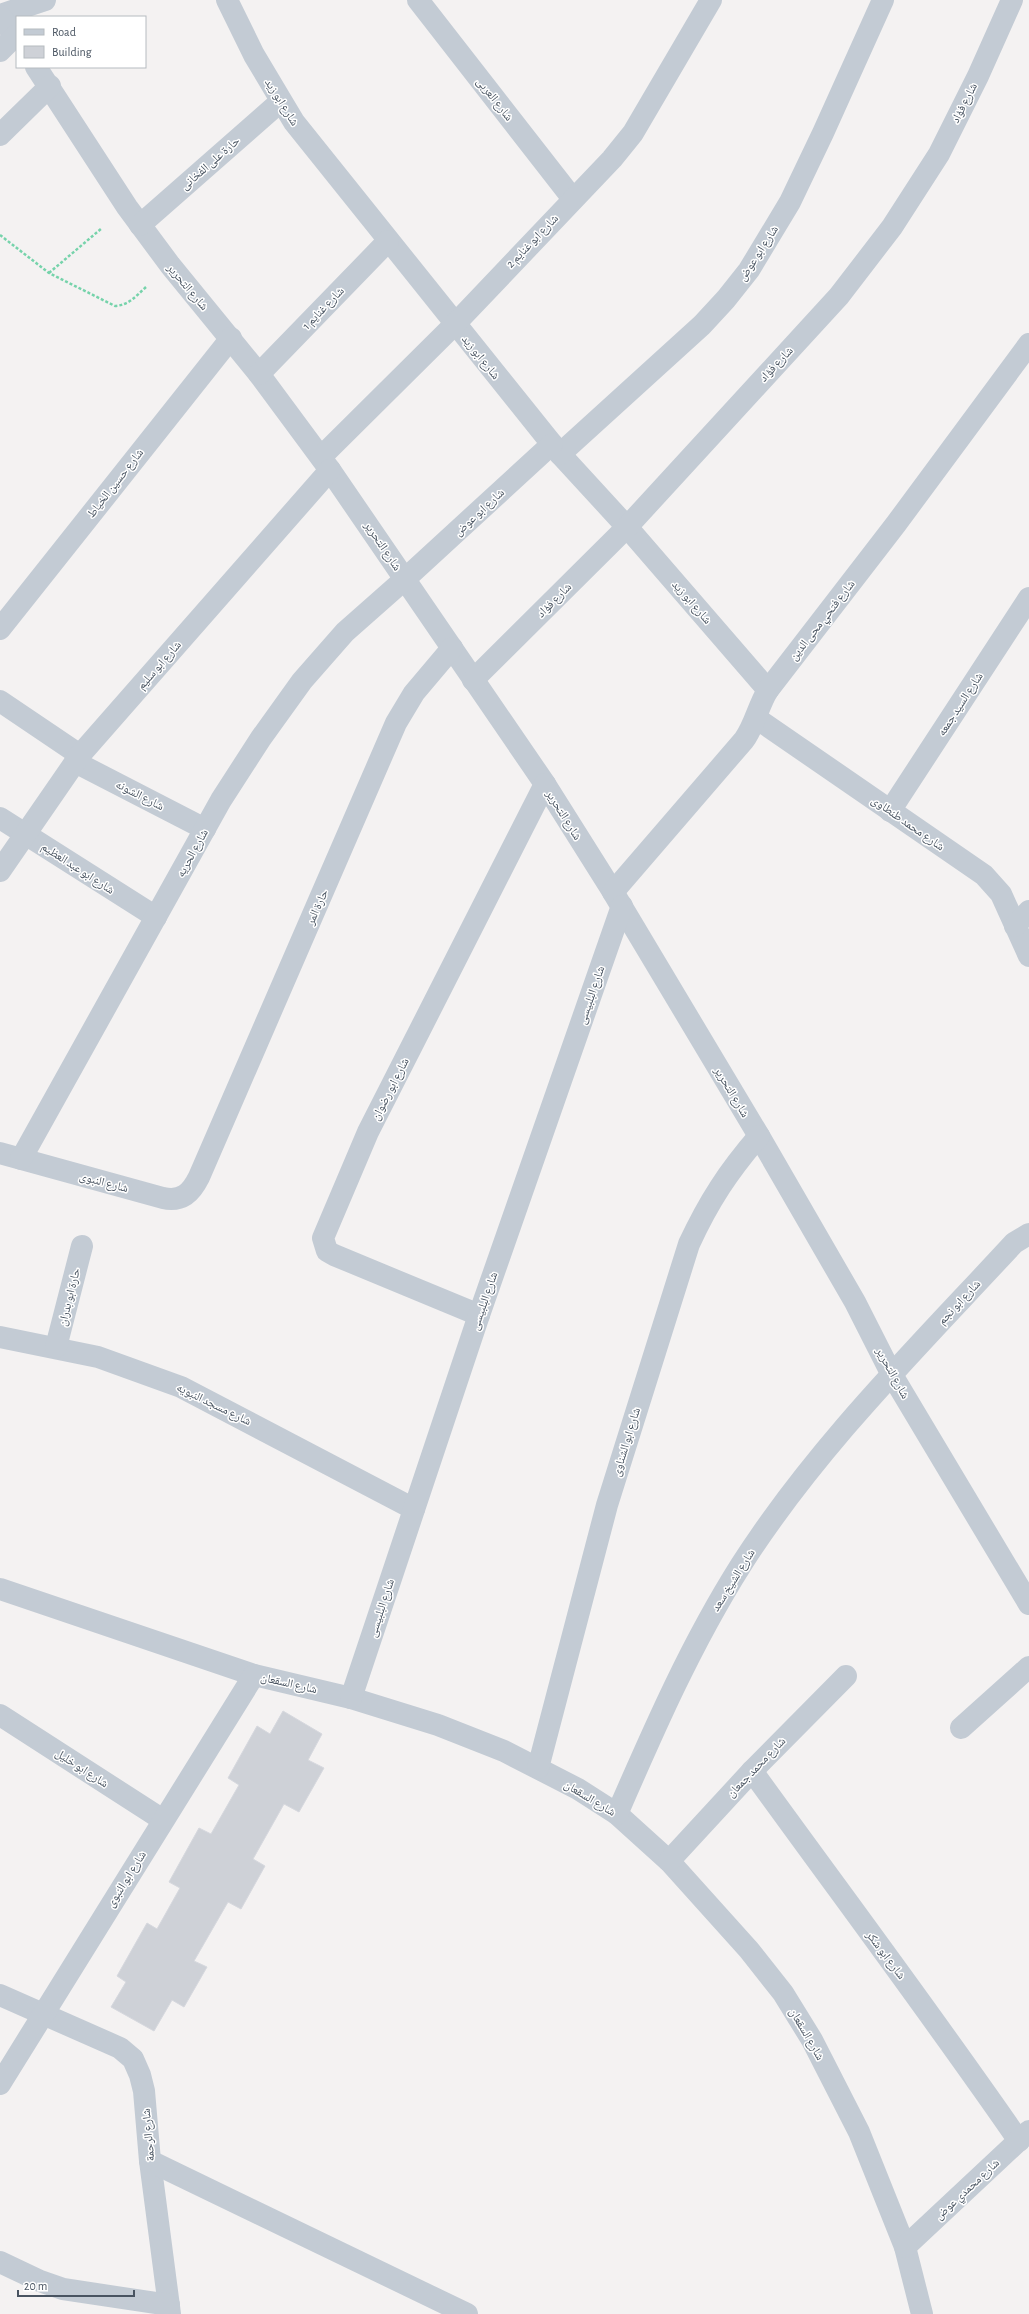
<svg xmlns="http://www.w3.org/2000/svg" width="1029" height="2314" font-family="'Alegreya Sans','Noto Naskh Arabic',sans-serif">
  <rect width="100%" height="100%" fill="#f4f2f2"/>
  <!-- building -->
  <path fill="#ced1d7" stroke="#d6d8de" d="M283,1711L322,1734L308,1760L324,1768L299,1812L284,1804L253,1859L265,1866L241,1909L228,1902L194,1961L207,1967L184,2007L172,2000L154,2031L111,2007L126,1982L117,1976L147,1923L157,1929L180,1888L169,1882L199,1828L211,1834L239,1785L228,1778L257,1726L270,1734Z"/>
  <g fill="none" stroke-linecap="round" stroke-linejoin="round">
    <!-- path -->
    <g stroke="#76d3ab" stroke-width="2.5" stroke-dasharray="3 2" stroke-linecap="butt">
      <path d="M0,235L49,273L115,306C129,305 136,296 146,287"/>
      <path d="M49,273L102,228"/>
    </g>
    <!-- street -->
    <g stroke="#c3cbd4" stroke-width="22">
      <path d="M227,0L254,55L294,122L560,454L627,527L768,690"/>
      <path d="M418,0L573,199"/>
      <path d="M0,15L45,0"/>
      <path d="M0,16L17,39"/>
      <path d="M0,51L15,36"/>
      <path d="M36,67L127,207L170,265L259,374L330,470L545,784L613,892L759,1136L855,1302L892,1375L1029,1604"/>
      <path d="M0,135L50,86"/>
      <path d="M140,225L280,102"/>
      <path d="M259,374L388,241"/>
      <path d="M560,454L702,325L726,299L749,270L790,202L823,133L883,0"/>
      <path d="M321,457L455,324L612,159L633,133L711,0"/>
      <path d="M0,629L231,338"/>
      <path d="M473,680L627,527L839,296L892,227L939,154L978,76L1012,0"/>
      <path d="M0,701L80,755"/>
      <path d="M756,718L984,875L1001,894L1029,956"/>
      <path d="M75,762L205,829"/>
      <path d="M890,811L1029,598"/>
      <path d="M0,818L156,917"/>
      <path d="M0,871L80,755L330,470"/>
      <path d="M613,892L744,740C755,725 758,706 768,690L896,524L1029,344"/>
      <path d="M1015,926L1029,911"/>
      <path d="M0,1153L163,1198C182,1202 191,1193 199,1177L396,723L414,693L452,648"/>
      <path d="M21,1159L221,800L261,738L302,681L345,632L405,579L552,444"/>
      <path d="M479,1315L334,1255L327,1251L323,1238L368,1132L545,784"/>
      <path d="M0,1337L98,1357L181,1387L414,1509"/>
      <path d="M56,1347L82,1246"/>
      <path d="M0,1589L254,1675L351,1698L438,1725L504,1751L578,1789L617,1814L669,1861L749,1950L783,1993L812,2040L859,2132L905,2247L922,2314"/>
      <path d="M351,1698L479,1315L622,906"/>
      <path d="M0,1715L163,1820"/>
      <path d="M961,1728L1029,1667"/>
      <path d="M538,1768L607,1505L689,1244C709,1201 728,1172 759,1136"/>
      <path d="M752,1771C841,1894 932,2015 1019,2141"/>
      <path d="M617,1814C654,1729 691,1644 741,1565C817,1446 919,1346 1014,1243L1029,1234"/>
      <path d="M669,1861L752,1771L846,1676"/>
      <path d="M0,1995L120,2048L133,2059L140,2075L144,2091L150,2161L170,2314"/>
      <path d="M0,2084L254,1675"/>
      <path d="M150,2161L467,2314"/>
      <path d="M905,2247L1029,2131"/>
      <path d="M0,2262L40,2281L63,2289L169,2305"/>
    </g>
  </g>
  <g text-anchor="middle" stroke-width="3" stroke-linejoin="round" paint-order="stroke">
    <!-- street labels -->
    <g font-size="12" fill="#495461" stroke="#fff">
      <text transform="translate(495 99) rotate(52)" y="4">شارع العربى</text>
      <text transform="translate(282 102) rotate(58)" y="4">شارع ابو زيد</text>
      <text transform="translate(964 103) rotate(-63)" y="4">شارع فؤاد</text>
      <text transform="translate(210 163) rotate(-41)" y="4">حارة على الفخانى</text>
      <text transform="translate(532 241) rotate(-46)" y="4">شارع ابو غنايم 2</text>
      <text transform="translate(758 253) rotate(-57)" y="4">شارع ابو عوض</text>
      <text transform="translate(188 287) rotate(50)" y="4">شارع التحرير</text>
      <text transform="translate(323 308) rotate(-46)" y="4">شارع غنايم 1</text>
      <text transform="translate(481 357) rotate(51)" y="4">شارع ابو زيد</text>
      <text transform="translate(776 364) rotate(-47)" y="4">شارع فؤاد</text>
      <text transform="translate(115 483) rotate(-52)" y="4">شارع حسين الخياط</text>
      <text transform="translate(479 512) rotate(-43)" y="4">شارع ابو عوض</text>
      <text transform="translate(383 546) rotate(56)" y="4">شارع التحرير</text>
      <text transform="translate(554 600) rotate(-45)" y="4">شارع فؤاد</text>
      <text transform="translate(692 602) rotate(49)" y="4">شارع ابو زيد</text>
      <text transform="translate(822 620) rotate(-52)" y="4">شارع فتحي محى الدين</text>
      <text transform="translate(159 665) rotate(-49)" y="4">شارع ابو سليم</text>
      <text transform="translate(960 704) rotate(-57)" y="4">شارع السيد جمعه</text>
      <text transform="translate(140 795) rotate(27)" y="4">شارع الشونه</text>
      <text transform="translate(564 815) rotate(58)" y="4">شارع التحرير</text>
      <text transform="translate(908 823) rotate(35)" y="4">شارع محمد طنطاوى</text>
      <text transform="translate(192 853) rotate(-61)" y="4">شارع الحريه</text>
      <text transform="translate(78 868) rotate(33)" y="4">شارع ابو عبد العظيم</text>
      <text transform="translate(317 907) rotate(-66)" y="4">حارة المر</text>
      <text transform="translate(591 995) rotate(-71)" y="4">شارع البلبيسى</text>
      <text transform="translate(390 1089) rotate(-63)" y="4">شارع ابو رضوان</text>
      <text transform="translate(732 1092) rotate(59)" y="4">شارع التحرير</text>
      <text transform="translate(104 1182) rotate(15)" y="4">شارع النبوى</text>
      <text transform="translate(69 1297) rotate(-76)" y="4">حارة ابو بدران</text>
      <text transform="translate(484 1301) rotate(-71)" y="4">شارع البلبيسى</text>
      <text transform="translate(959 1302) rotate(-47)" y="4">شارع ابو نجم</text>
      <text transform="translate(893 1373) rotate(61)" y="4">شارع التحرير</text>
      <text transform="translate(214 1404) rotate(26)" y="4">شارع مسجد النبويه</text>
      <text transform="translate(626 1442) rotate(-73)" y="4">شارع ابو الشناوى</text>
      <text transform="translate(733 1580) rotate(-58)" y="4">شارع الشيخ سعد</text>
      <text transform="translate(381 1608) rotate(-72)" y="4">شارع البلبيسى</text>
      <text transform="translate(289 1683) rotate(13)" y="4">شارع السقعان</text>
      <text transform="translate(756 1767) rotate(-46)" y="4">شارع محمد جمعان</text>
      <text transform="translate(82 1768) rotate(33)" y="4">شارع ابو خليل</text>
      <text transform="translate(590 1798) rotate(31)" y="4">شارع السقعان</text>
      <text transform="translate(126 1879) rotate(-58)" y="4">شارع ابو النبوى</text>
      <text transform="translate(886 1955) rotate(53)" y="4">شارع ابو شكر</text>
      <text transform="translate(807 2034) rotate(60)" y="4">شارع السقعان</text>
      <text transform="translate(148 2135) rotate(-95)" y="4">شارع الرحمة</text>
      <text transform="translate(967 2189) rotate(-43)" y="4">شارع محمدي عوض</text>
    </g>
  </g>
  <!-- legend -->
  <rect x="16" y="16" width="130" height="52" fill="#ffffff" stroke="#b6bbc0"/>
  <rect x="24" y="29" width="20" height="6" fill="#c3cbd4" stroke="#b6bbc0"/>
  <text x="52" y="36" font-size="12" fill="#495461">Road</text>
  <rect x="24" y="46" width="20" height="12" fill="#ced1d7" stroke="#b6bbc0"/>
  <text x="52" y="56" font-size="12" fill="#495461">Building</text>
  <!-- scale -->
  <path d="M18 2290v6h116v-6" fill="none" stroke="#495461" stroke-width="2"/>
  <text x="24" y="2290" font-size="12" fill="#495461" stroke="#ffffff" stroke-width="3" paint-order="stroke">20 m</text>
</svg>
